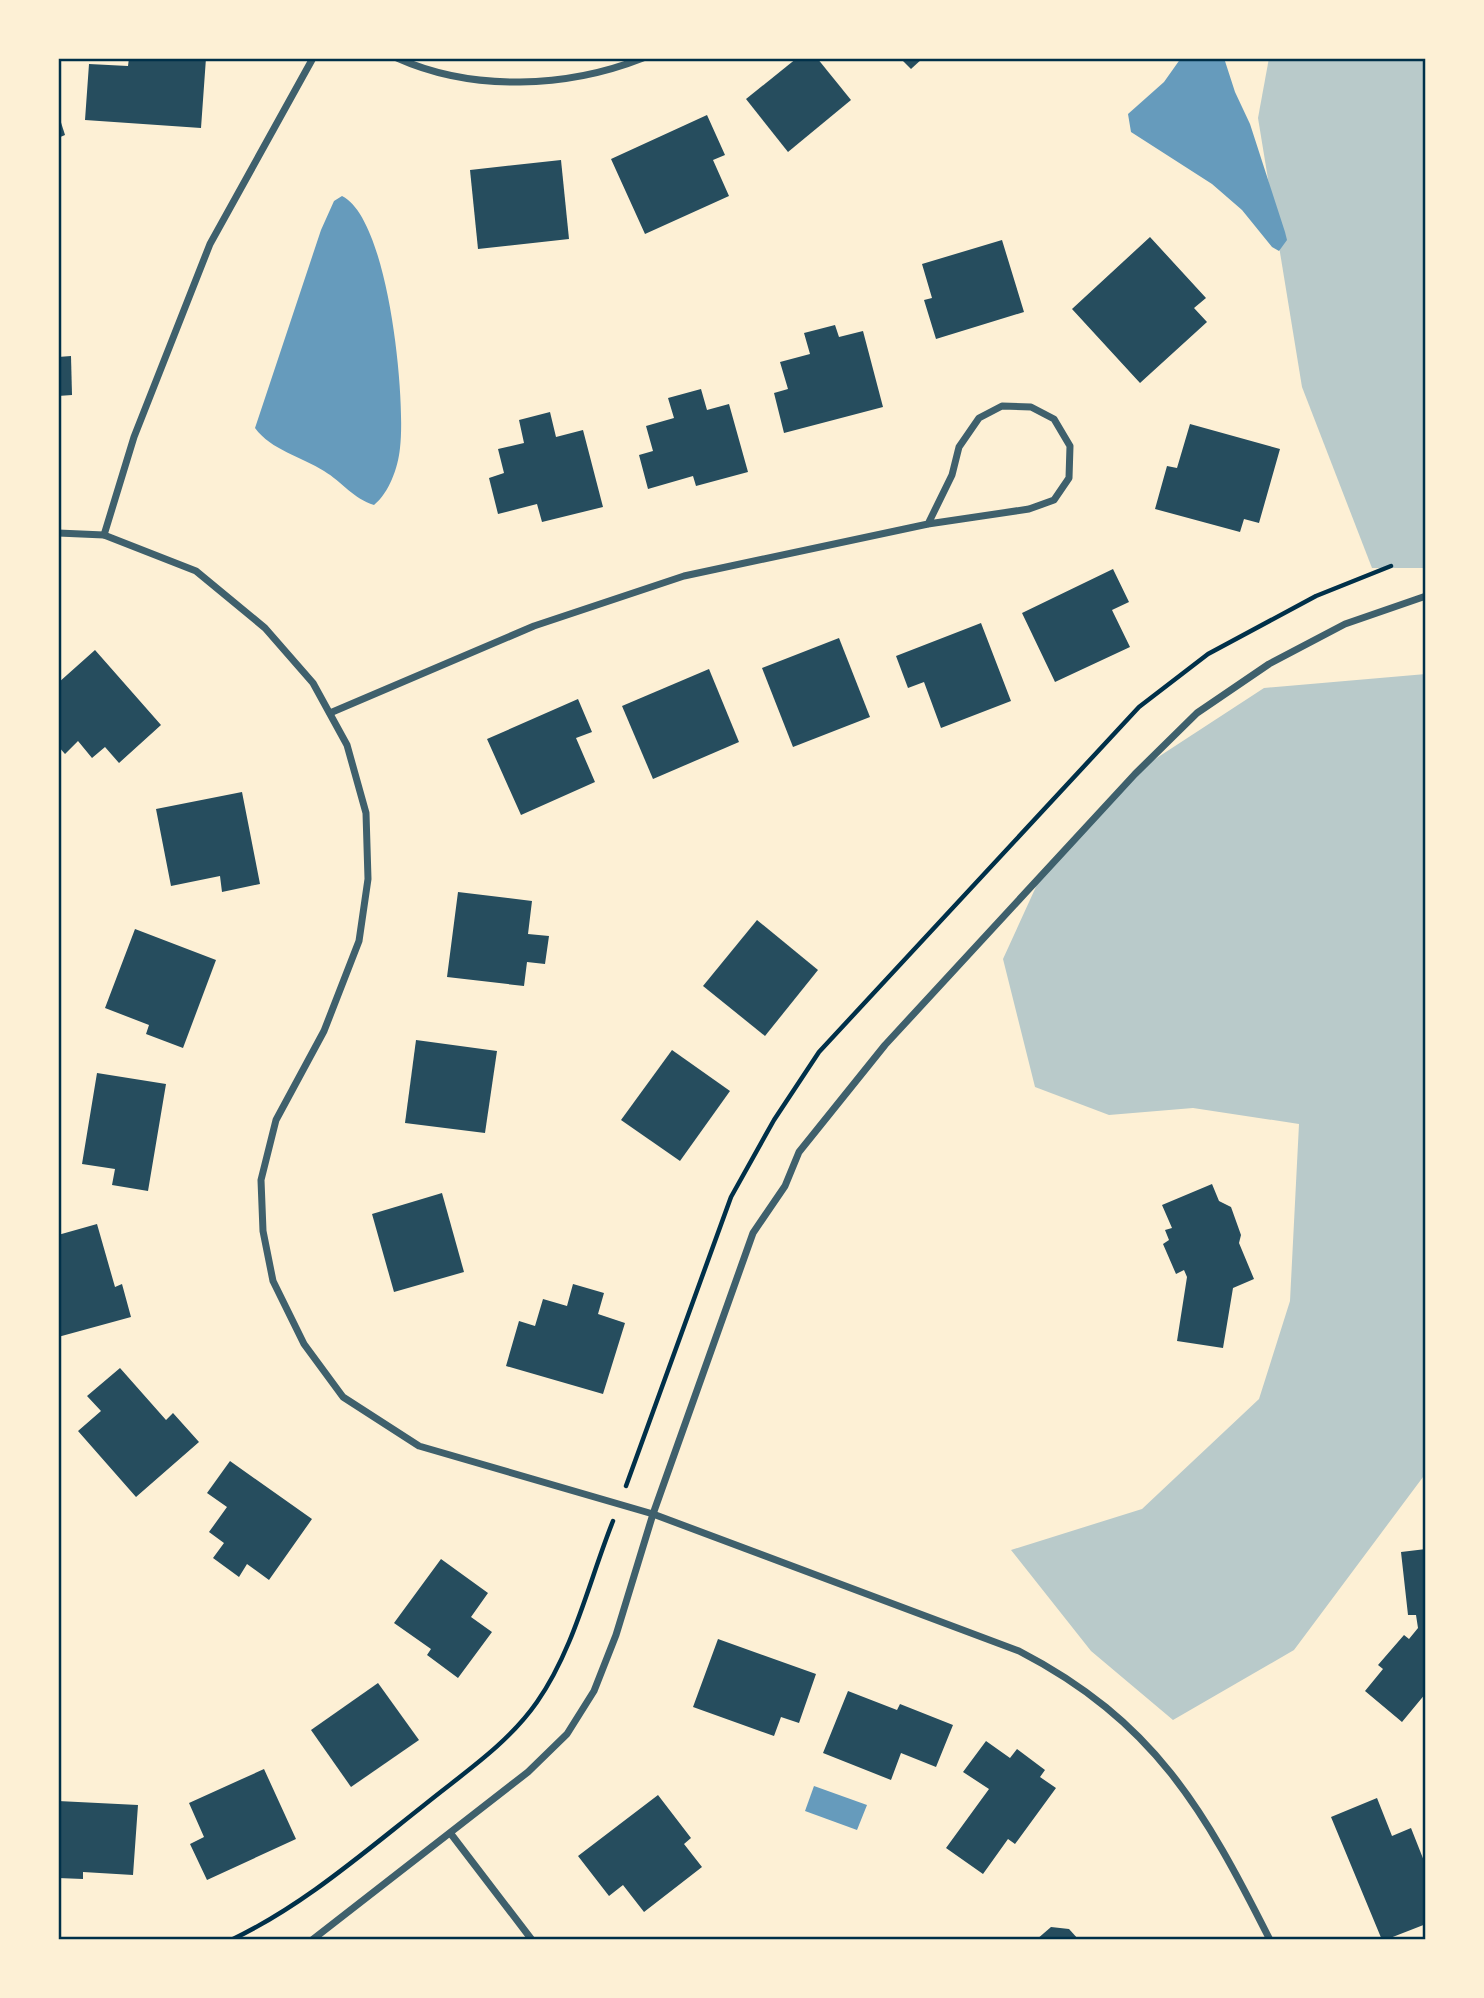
<svg xmlns="http://www.w3.org/2000/svg" width="1484" height="1998" font-family="Lato,sans-serif">
  <rect width="100%" height="100%" fill="#fdf0d5"/>
  <!-- green -->
  <g fill="#b9caca">
    <path d="M1269,58H1426V568H1372L1302,387L1258,118Z"/>
    <path d="M1426,674V1473L1294,1650L1173,1720L1091,1651L1011,1550L1142,1509L1259,1399L1290,1301L1299,1124L1193,1108L1109,1115L1035,1087L1003,959L1045,867L1149,763L1264,688Z"/>
  </g>
  <!-- water -->
  <g fill="#669bbc">
    <path d="M1181,58H1224L1235,92L1250,124L1285,232L1287,240L1279,251L1272,247L1242,210L1212,184L1131,132L1128,114L1164,82Z"/>
    <path d="M342,196C389,219 406,399 400,448C398,468 389,493 374,505C354,499 342,482 324,471C302,457 271,450 255,428L321,230L334,201Z"/>
    <path d="M814,1786L867,1805L857,1830L805,1811Z"/>
  </g>
  <!-- building -->
  <g fill="#264d5e">
    <path d="M129,58H206L201,128L85,120L89,64L128,66Z"/>
    <path d="M797,58H817L851,100L788,152L746,99Z"/>
    <path d="M900,58H923L911,69Z"/>
    <path d="M58,113L65,135L58,138Z"/>
    <path d="M707,115L725,155L713,160L729,196L645,234L611,159Z"/>
    <path d="M561,160L569,239L478,249L470,170Z"/>
    <path d="M1150,237L1206,298L1194,308L1207,322L1140,383L1072,309Z"/>
    <path d="M1002,240L1024,312L936,339L924,300L932,298L922,264Z"/>
    <path d="M835,325L839,337L863,331L883,407L784,433L774,393L788,389L780,362L810,354L804,333Z"/>
    <path d="M71,356L72,395L58,396V357Z"/>
    <path d="M701,389L707,410L729,404L748,472L696,486L693,476L648,489L639,455L653,451L646,426L674,418L668,398Z"/>
    <path d="M550,412L556,437L583,430L603,507L542,522L537,504L498,514L489,478L504,473L498,449L524,443L519,420Z"/>
    <path d="M1190,424L1280,449L1259,523L1244,519L1240,532L1155,509L1167,466L1177,468Z"/>
    <path d="M1113,569L1129,602L1112,610L1130,647L1055,682L1022,613Z"/>
    <path d="M981,623L1011,701L941,728L924,682L908,688L896,656Z"/>
    <path d="M839,638L870,717L793,747L762,668Z"/>
    <path d="M95,650L161,725L119,763L105,747L92,758L78,741L65,754L58,746V683Z"/>
    <path d="M709,669L739,742L653,779L622,706Z"/>
    <path d="M578,699L592,732L576,738L595,782L521,815L487,739Z"/>
    <path d="M242,792L260,884L222,892L220,876L171,886L156,809Z"/>
    <path d="M458,892L532,901L528,934L549,936L545,964L527,962L524,986L447,977Z"/>
    <path d="M757,920L818,970L765,1036L703,986Z"/>
    <path d="M135,929L216,960L183,1048L146,1034L149,1025L105,1008Z"/>
    <path d="M416,1040L497,1051L485,1133L405,1123Z"/>
    <path d="M672,1050L730,1091L680,1161L621,1120Z"/>
    <path d="M97,1073L166,1084L148,1191L112,1185L115,1169L82,1164Z"/>
    <path d="M1212,1184L1219,1201L1231,1207L1241,1235L1239,1243L1254,1279L1233,1288L1223,1348L1177,1341L1187,1277L1184,1270L1176,1274L1163,1244L1169,1240L1165,1230L1172,1228L1162,1205Z"/>
    <path d="M442,1193L464,1272L394,1292L372,1214Z"/>
    <path d="M97,1224L115,1287L122,1284L131,1317L58,1337V1235Z"/>
    <path d="M573,1284L604,1293L598,1314L625,1323L603,1394L506,1366L519,1321L535,1326L543,1299L567,1306Z"/>
    <path d="M120,1368L166,1420L173,1413L199,1442L136,1497L78,1431L101,1411L87,1396Z"/>
    <path d="M230,1461L312,1519L269,1580L247,1564L239,1577L213,1558L224,1543L209,1532L227,1507L207,1493Z"/>
    <path d="M1426,1549V1693L1402,1722L1365,1691L1383,1669L1378,1665L1404,1635L1409,1639L1418,1628L1416,1615H1408L1401,1552Z"/>
    <path d="M441,1559L488,1593L471,1617L492,1632L458,1678L427,1655L431,1649L394,1623Z"/>
    <path d="M718,1639L816,1674L799,1723L781,1717L774,1736L693,1707Z"/>
    <path d="M378,1683L419,1740L351,1787L311,1730Z"/>
    <path d="M848,1691L897,1710L900,1704L953,1725L936,1767L901,1753L891,1780L823,1753Z"/>
    <path d="M986,1741L1010,1758L1017,1749L1045,1770L1040,1777L1056,1788L1015,1844L1008,1839L983,1874L946,1848L989,1789L963,1772Z"/>
    <path d="M264,1769L296,1839L207,1880L190,1844L204,1837L189,1803Z"/>
    <path d="M658,1795L691,1838L684,1844L702,1867L644,1912L623,1885L609,1896L578,1856Z"/>
    <path d="M1377,1798L1392,1836L1411,1828L1426,1866V1924L1385,1940H1382L1331,1817Z"/>
    <path d="M58,1801L138,1805L133,1875L83,1872V1879L58,1878Z"/>
    <path d="M1051,1927L1069,1929L1079,1940H1036Z"/>
  </g>
  <g fill="none" stroke-linecap="round" stroke-linejoin="round">
    <!-- path -->
    <g stroke="#003049" stroke-width="4.5">
      <path d="M626,1486L731,1197L774,1120L819,1052L1139,707L1208,654L1316,596L1391,566"/>
      <path d="M231,1940C301,1907 362,1854 423,1806C462,1774 507,1745 537,1702C574,1649 589,1581 613,1521"/>
    </g>
    <!-- minor -->
    <g stroke="#3f606c" stroke-width="7">
      <path d="M397,58C473,92 567,88 643,58"/>
      <path d="M58,533L104,535L196,571L265,628L313,683L347,745L366,813L368,879L359,941L324,1031L276,1120L261,1180L263,1231L273,1281L304,1344L343,1397L419,1446L653,1514L1019,1651C1154,1721 1204,1809 1270,1940"/>
      <path d="M104,535L134,437L210,244L313,58"/>
      <path d="M330,713L534,626L684,576L928,524L1029,509L1054,500L1069,478L1070,446L1054,419L1031,407L1002,406L979,418L959,447L952,475L928,524"/>
      <path d="M451,1834L532,1940"/>
      <path d="M312,1940L528,1772L567,1734L594,1691L616,1635L653,1514L753,1233L785,1186L799,1152L885,1045L1135,774L1197,713L1269,664L1345,624L1426,596"/>
    </g>
  </g>
  <!-- border -->
  <rect width="1484" height="1998" fill="none" stroke="#fdf0d5" stroke-width="119"/>
  <rect x="60" y="60" width="1364" height="1878" fill="none" stroke="#003049" stroke-width="2.5"/>
</svg>
